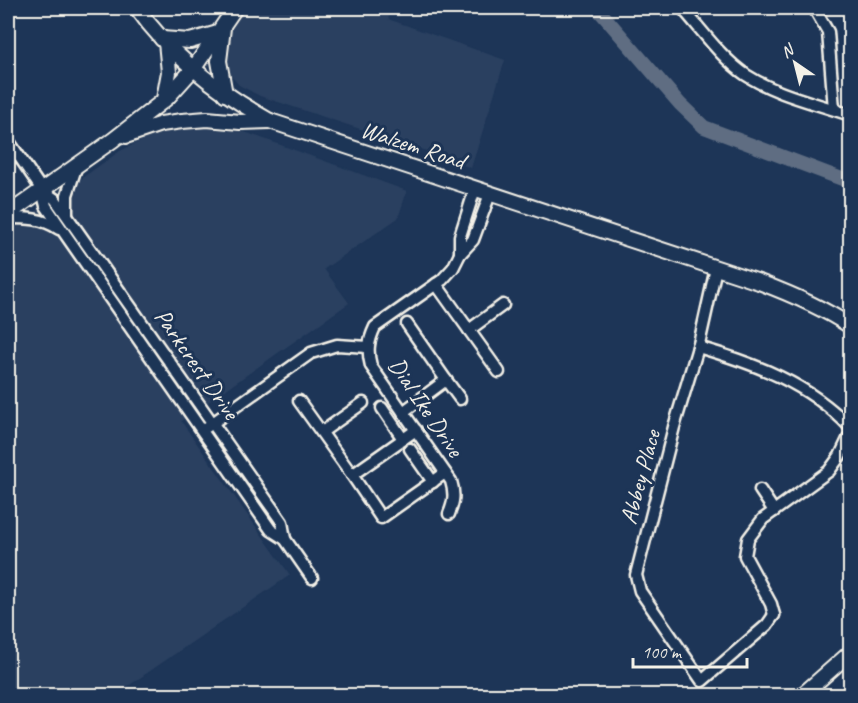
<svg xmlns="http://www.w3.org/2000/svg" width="858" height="703" font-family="Caveat,sans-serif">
  <rect width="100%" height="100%" fill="#1d3557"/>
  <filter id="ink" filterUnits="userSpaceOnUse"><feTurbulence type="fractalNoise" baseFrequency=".0167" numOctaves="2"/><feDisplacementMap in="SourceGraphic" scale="12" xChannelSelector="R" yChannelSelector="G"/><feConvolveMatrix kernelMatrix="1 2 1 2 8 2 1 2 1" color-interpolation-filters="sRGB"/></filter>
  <g filter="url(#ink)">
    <!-- built -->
    <g fill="#2a4060">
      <path d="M245,8H392L388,19L505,60L471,168L421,149L260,96L239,85L230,75L226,53L227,37Z"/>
      <path d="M200,125L242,131L407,191L398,218L324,269L349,303L181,421L290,575L115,695H8V231L120,151L161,131Z"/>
    </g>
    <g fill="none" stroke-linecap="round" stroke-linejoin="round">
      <!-- river -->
      <path stroke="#5e6d82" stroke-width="14" d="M597,8L680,104L704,127L850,182"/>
      <defs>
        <g id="minor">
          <path d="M682,8C702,30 721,58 746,75C777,95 816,103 850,115"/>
          <path d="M814,8L828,32L834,109"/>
          <path d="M8,140L42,190L55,199L282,522L285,539"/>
          <path d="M42,190L46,206L63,231L271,530L285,539L312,578"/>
          <path d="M67,214V195L77,165"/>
          <path d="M8,218C27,218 42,218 59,229"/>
          <path d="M460,254V236L475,189"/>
          <path d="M716,268L699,344L674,427L636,575L640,591L702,681L767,625L774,615"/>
          <path d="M436,284L499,372"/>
          <path d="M469,330L503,305"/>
          <path d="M698,347C756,364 808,383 850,427"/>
          <path d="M446,380L460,399"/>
          <path d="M299,401L352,475L416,430"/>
          <path d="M382,408L403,439"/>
          <path d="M403,412L446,380L407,324"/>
          <path d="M207,427L311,353L337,345L368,347"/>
          <path d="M322,432L363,403"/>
          <path d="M410,449L433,482"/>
          <path d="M352,475L381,518L445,473"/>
          <path d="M760,490L774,511"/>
          <path d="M449,514C454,502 455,494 451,481L371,366C367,351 368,342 375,327L442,280L453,268L460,254L473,240L490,194"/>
          <path d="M774,615L771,604L745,556L748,539L763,519L829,471L840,456L850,435"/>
        </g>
        <g id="major">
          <path d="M137,8C170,55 220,93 270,121L759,282C791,294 822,307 850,326"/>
          <path d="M223,28L219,61L225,94"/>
          <path d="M162,39L190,41L218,33"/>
          <path d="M164,99L169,72L166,42"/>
          <path d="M126,136L161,124L182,121L207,119L240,122L270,121"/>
          <path d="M8,214L113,140L167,98L194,68L235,8"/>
          <path d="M801,696L850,653"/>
        </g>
      </defs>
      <!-- minor casing -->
      <use href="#minor" stroke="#f4f1e8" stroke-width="15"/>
      <!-- major casing -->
      <use href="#major" stroke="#f4f1e8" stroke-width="18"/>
      <!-- minor -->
      <use href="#minor" stroke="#1d3557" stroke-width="10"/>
      <!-- major -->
      <use href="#major" stroke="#1d3557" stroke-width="14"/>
    </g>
  </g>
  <g text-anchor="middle" stroke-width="6" stroke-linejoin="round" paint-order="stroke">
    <!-- street labels -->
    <g font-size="24" fill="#f4f1e8" stroke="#1d3557">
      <text transform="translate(413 145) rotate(18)" y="8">Walzem Road</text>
      <text transform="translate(197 364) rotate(55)" y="8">Parkcrest Drive</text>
      <text transform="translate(426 407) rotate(56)" y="8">Dial Ike Drive</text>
      <text transform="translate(640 477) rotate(-75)" y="8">Abbey Place</text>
    </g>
  </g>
  <!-- margin -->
  <rect width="858" height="703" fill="none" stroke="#1d3557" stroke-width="30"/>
  <rect x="15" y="15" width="828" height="673" fill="none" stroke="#f4f1e8" stroke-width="2" filter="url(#ink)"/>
  <!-- north arrow -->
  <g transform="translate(795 63) rotate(325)" stroke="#1d3557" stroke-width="4.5" paint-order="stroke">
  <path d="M0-4.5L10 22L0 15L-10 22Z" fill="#f4f1e8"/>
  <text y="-9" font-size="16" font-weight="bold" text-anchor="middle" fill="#f4f1e8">N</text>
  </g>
  <!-- scale -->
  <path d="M633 658v9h114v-9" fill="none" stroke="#f4f1e8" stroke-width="3"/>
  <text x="642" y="658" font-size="18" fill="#f4f1e8" stroke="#1d3557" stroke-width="4.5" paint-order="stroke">100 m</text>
</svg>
